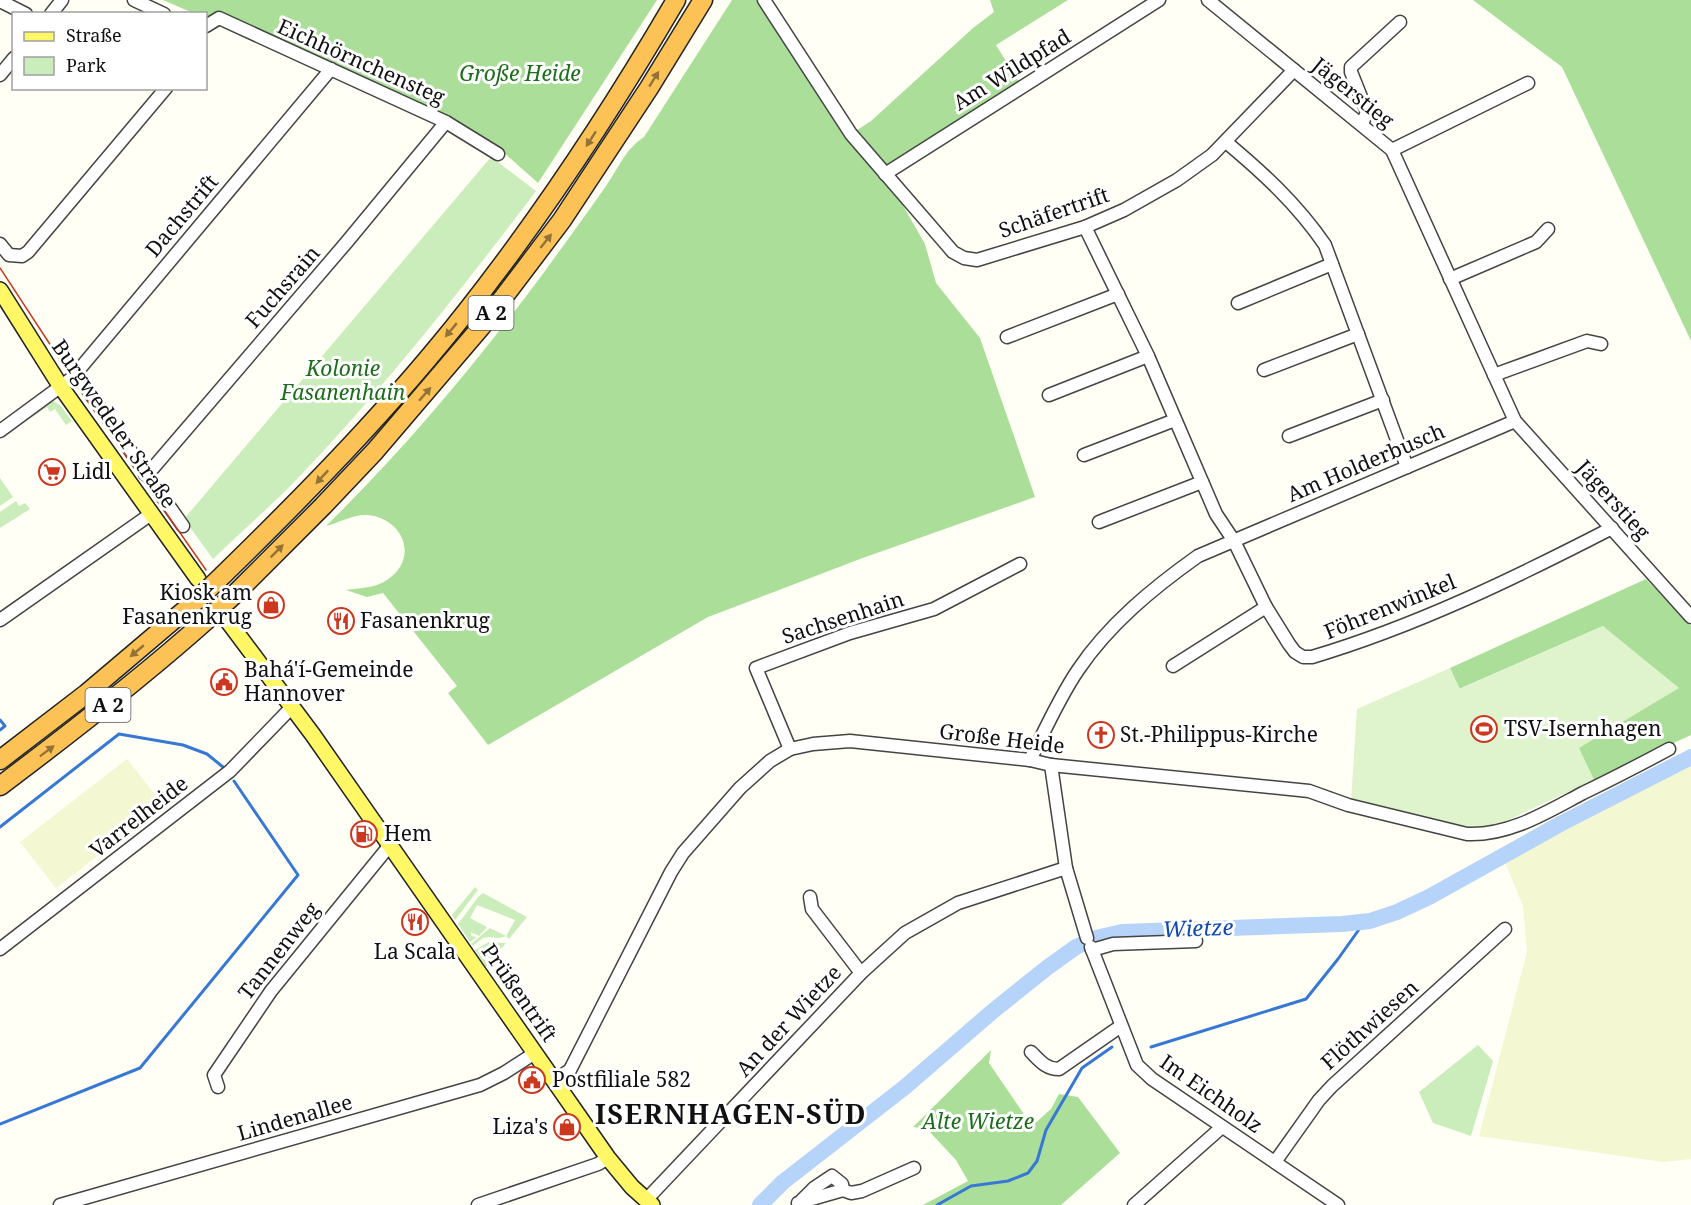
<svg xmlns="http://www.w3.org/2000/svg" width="1691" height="1205" font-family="'Noto Serif',serif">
  <rect width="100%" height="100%" fill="#fffff5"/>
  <!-- farmland -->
  <g fill="#f3f7d2">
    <path d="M127,759L163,805L56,888L20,842Z"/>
    <path d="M1691,763V1159L1663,1162L1479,1136L1527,952L1523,906L1504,860Z"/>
  </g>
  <!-- green -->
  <g fill="#cbedbb">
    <path d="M491,157L536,191C461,290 384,388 298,478C271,506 241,532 213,559L184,519Z"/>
    <path d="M52,400L61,406L72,421L66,425L55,409L50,412L47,407L5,435Z"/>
    <path d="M0,478L13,497L0,506Z"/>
    <path d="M16,501L19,506L25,503L30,509L0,528V512Z"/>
    <path d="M475,887L478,890L455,920L452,915Z"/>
    <path d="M483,893L527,917L509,939L506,936L500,938L489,937L483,938L473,946L471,944L490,928L506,936L515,920L477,905L470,918L487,927L479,936L471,932V936L477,937L470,942L458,924L479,896Z"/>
    <path d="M489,942L506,943L486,967L475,950Z"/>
    <path d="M1478,1045L1493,1061L1471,1136L1433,1123L1419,1092Z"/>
  </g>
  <!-- forest -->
  <g fill="#abdf99">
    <path d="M163,0H657L538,183L502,151L219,19L206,26V14L193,13Z"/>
    <path d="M732,0H764L851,134L871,121L973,28L994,12L990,0H1068L996,45L1022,87L885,174L925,244L936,283L980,338L1035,497L860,559L708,617L488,745L448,693L457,686L383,593L367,597L346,590C360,588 375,588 387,580C420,558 403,518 367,515C354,514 338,523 326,526C406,448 478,361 545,271C565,243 586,215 606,186C618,169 626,148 644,137Z"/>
    <path d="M1473,0H1691V341L1562,67Z"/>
    <path d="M1646,579L1691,626V735L1594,780L1578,749L1603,626L1459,689L1450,668Z"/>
    <path d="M991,1050L989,1063L1032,1126L1051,1109L1059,1094L1078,1097L1120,1153L1061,1205H923L968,1181L956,1160L927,1129L913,1127Z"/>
  </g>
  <!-- pitch -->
  <path fill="#dff3cd" d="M1603,626L1679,688L1579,748L1594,780L1493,827L1471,831L1351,801L1357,709L1450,668L1460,689Z"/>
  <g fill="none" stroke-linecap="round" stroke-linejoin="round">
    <!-- stream -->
    <g stroke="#3878d5" stroke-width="3">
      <path d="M0,720L5,726L0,730"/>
      <path d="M0,827L119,734L183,745L207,754L223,767"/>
      <path d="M1151,1047L1306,999L1338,959L1365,921"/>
      <path d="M0,1124L140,1068L298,875L234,781"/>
      <path d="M937,1205L971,1186L1008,1181L1028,1173L1037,1161L1046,1130L1082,1068L1112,1047"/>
    </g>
    <!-- river -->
    <path stroke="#b6d3fa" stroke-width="16" d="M760,1205L783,1182L905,1087L993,1011L1048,967L1076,947L1096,938L1122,932L1342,924L1370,921L1397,912L1429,897L1562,823L1691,757"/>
    <defs>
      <g id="minor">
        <path d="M134,0L164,14"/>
        <path d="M764,0L851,134L953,252L964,258L977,260L1085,227L1124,210L1177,180L1212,155L1294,70"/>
        <path d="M1208,0L1392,150L1515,421L1691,617"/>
        <path d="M0,1L26,14"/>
        <path d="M51,14L62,0"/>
        <path d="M206,26L219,18L446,122L498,154"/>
        <path d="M0,75L14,58"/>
        <path d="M1362,124L1367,112L1351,72V67L1400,22"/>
        <path d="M1226,142C1263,173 1297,204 1325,245L1407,467"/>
        <path d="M1392,150L1528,83"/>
        <path d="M885,174L1159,0"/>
        <path d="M1085,227L1148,356L1216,514L1234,541L1266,607L1289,644L1295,652L1303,657H1312C1416,626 1515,578 1612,528"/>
        <path d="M0,244L9,255L22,256L28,252L166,88"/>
        <path d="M1450,279L1536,242L1548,229"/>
        <path d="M1238,303L1332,264"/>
        <path d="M1007,337L1118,294"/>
        <path d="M1264,370L1358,334"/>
        <path d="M76,373L183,526"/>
        <path d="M1494,375L1587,341L1601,344"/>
        <path d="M1049,395L1148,356"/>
        <path d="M0,431L72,378L331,69"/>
        <path d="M1289,436L1383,400"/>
        <path d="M1084,455L1175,420"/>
        <path d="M145,474L153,468L346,243L446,122"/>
        <path d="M1099,522L1202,482"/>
        <path d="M0,620L151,514"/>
        <path d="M1173,666L1266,607"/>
        <path d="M790,749L756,668L850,633L934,609L1020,564"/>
        <path d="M1030,760C1045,730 1059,698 1078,670C1109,624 1153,588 1198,556L1515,421"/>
        <path d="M1051,765L1066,868L1087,938"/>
        <path d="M810,897L812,909L861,973"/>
        <path d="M1091,947L1137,1065L1152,1079L1338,1205"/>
        <path d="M0,949L230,771L292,707"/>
        <path d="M1092,950L1113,944L1196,941"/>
        <path d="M1031,1052C1040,1061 1046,1069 1059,1069L1121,1026"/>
        <path d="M554,1081L570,1070L671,872L683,853L740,788L770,761L790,749L813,744L850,741L1030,760L1051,765L1309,791L1348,805L1467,834C1509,836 1547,812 1583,793C1612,779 1641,764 1669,749"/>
        <path d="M218,1087L214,1075L271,991L390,845"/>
        <path d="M1275,1162L1319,1100L1332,1086L1505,929"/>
        <path d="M646,1200L861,973L905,933L958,903L1066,868"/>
        <path d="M802,1200L814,1188L832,1176L842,1184L843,1190"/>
        <path d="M798,1203L843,1190L851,1193L862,1191L914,1168"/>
        <path d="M60,1205L480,1085L504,1073L535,1053"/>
        <path d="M478,1205L598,1164L608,1158"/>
        <path d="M1134,1205L1222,1127"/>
      </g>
      <g id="major">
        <path d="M0,290L61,387L198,579"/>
        <path d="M227,620L313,735L608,1158L632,1187L652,1205"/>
      </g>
      <g id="highway">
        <path d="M223,575C308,492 392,406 466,312C544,213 613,108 676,0"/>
        <path d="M236,593L323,506L375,451L481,327L562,220L649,88L703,0"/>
        <path d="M0,760L86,694L198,599"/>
        <path d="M0,786C72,732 143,677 210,617"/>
      </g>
    </defs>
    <!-- minor casing -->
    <use href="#minor" stroke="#444" stroke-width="15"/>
    <!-- major casing -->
    <use href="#major" stroke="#222" stroke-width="18"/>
    <!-- highway casing -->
    <use href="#highway" stroke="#222" stroke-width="21"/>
    <!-- minor -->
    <use href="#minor" stroke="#fff" stroke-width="12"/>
    <!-- major -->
    <use href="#major" stroke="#fff765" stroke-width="15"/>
    <!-- highway -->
    <use href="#highway" stroke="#fcc256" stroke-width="18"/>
    <!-- tram -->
    <path stroke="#cb381f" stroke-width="1.5" d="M0,268L72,378L206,570"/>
    <defs>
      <g id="highway-bridge">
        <path d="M198,599L223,575"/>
        <path d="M210,617L236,593"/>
      </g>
    </defs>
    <!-- highway-bridge casing -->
    <use href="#highway-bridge" stroke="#222" stroke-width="21" stroke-linecap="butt"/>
    <!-- highway-bridge -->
    <use href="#highway-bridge" stroke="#fcc256" stroke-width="18"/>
  </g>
  <!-- one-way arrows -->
  <defs><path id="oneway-solid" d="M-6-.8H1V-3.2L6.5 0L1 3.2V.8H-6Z" transform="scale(1.5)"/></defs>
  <g fill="#927237">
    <use href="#oneway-solid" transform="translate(654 79) rotate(-58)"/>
    <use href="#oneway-solid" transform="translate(591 139) rotate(123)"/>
    <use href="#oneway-solid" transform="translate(546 241) rotate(-52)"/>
    <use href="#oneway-solid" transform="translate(451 330) rotate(130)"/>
    <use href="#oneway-solid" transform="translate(425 394) rotate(-49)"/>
    <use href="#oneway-solid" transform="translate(322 477) rotate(133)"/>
    <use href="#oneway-solid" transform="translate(277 551) rotate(-45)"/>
    <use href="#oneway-solid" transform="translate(137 651) rotate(140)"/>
    <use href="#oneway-solid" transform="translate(47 751) rotate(-37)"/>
  </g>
  <!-- icons -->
  <defs>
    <symbol id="supermarket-ring" viewBox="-11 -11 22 22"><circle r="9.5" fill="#fff" stroke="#cb381f" stroke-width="1.5"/><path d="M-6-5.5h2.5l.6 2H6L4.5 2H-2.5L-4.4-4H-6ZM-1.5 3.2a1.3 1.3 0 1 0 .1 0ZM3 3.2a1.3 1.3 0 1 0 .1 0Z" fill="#cb381f"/></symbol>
    <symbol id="shop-ring" viewBox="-11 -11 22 22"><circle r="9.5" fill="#fff" stroke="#cb381f" stroke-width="1.5"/><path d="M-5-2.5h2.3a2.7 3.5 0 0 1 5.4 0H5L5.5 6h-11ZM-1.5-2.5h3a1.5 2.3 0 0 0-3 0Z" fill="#cb381f"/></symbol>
    <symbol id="restaurant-ring" viewBox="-11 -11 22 22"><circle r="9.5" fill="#fff" stroke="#cb381f" stroke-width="1.5"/><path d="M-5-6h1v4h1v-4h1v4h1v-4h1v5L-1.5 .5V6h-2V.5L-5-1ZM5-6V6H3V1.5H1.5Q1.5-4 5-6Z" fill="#cb381f"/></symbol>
    <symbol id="civic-ring" viewBox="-11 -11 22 22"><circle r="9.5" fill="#fff" stroke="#cb381f" stroke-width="1.5"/><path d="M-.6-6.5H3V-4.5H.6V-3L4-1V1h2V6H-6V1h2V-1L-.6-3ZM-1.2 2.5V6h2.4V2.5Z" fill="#cb381f"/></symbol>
    <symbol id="stadium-ring" viewBox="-11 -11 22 22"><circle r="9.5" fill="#fff" stroke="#cb381f" stroke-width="1.5"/><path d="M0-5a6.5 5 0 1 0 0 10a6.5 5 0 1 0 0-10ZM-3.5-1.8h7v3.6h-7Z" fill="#cb381f"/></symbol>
    <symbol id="church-ring" viewBox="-11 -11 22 22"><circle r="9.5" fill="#fff" stroke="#cb381f" stroke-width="1.5"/><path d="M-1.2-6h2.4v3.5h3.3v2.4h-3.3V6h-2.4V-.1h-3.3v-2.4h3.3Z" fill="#cb381f"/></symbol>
    <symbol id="fuel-ring" viewBox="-11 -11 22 22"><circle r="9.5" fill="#fff" stroke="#cb381f" stroke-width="1.5"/><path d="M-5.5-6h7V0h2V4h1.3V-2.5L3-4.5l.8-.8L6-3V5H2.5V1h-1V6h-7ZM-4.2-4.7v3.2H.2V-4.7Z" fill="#cb381f"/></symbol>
  </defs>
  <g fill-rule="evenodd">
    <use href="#supermarket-ring" x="37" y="457" width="30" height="30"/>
    <use href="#shop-ring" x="256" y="590" width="30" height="30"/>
    <use href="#restaurant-ring" x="326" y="606" width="30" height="30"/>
    <use href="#civic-ring" x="209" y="667" width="30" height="30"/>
    <use href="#stadium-ring" x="1469" y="714" width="30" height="30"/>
    <use href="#church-ring" x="1086" y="720" width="30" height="30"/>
    <use href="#fuel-ring" x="349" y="819" width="30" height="30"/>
    <use href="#restaurant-ring" x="400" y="907" width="30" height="30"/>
    <use href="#civic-ring" x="517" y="1065" width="30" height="30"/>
    <use href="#shop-ring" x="552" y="1112" width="30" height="30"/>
  </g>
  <g text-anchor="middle" stroke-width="6" stroke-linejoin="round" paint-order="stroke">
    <!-- shield labels -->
    <g fill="#fff" stroke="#585858" stroke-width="1.5">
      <rect x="468.5" y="296" width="45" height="34" rx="4.5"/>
      <rect x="85.5" y="688" width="45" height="34" rx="4.5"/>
    </g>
    <g font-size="20" font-weight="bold" fill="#111">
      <text x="491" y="320">A 2</text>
      <text x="108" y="712">A 2</text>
    </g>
    <!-- street labels -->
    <g font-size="21" fill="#111" stroke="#fff">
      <text transform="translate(361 62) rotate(24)" y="7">Eichhörnchensteg</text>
      <text transform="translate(1012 70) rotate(-32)" y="7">Am Wildpfad</text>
      <text transform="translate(1353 93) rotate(39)" y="7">Jägerstieg</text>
      <text transform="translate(1054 213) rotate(-19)" y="7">Schäfertrift</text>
      <text transform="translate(182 216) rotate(-50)" y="7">Dachstrift</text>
      <text transform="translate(283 287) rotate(-49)" y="7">Fuchsrain</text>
      <text transform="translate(114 424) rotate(55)" y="7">Burgwedeler Straße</text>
      <text transform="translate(1366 463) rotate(-23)" y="7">Am Holderbusch</text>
      <text transform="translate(1613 500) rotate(48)" y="7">Jägerstieg</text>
      <text transform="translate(1390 607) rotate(-22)" y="7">Föhrenwinkel</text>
      <text transform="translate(843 618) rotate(-18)" y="7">Sachsenhain</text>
      <text transform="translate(1002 739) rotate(7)" y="7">Große Heide</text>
      <text transform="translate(139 817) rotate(-38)" y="7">Varrelheide</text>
      <text transform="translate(279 951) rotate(-52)" y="7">Tannenweg</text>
      <text transform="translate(519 993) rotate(55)" y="7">Prüßentrift</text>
      <text transform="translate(789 1021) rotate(-47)" y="7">An der Wietze</text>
      <text transform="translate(1370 1025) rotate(-42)" y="7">Flöthwiesen</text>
      <text transform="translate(1211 1094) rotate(35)" y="7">Im Eichholz</text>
      <text transform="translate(295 1118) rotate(-16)" y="7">Lindenallee</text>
    </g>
    <!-- park labels -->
    <g font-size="21" font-style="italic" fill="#1d6e1b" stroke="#fff">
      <text x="520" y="81">Große Heide</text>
      <text x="343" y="376">Kolonie<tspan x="343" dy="24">Fasanenhain</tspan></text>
      <text x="978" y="1129">Alte Wietze</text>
    </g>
    <!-- poi labels -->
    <g font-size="21" fill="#111" stroke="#fff" text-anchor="start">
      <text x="72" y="479">Lidl</text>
      <text x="252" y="600" text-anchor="end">Kiosk am<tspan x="252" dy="24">Fasanenkrug</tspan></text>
      <text x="360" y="628">Fasanenkrug</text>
      <text x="244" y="677">Bahá'í-Gemeinde<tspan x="244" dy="24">Hannover</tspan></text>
      <text x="1504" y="736">TSV-Isernhagen</text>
      <text x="1120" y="742">St.-Philippus-Kirche</text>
      <text x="384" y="841">Hem</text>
      <text x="415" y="959" text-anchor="middle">La Scala</text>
      <text x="552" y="1087">Postfiliale 582</text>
      <text x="548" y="1134" text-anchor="end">Liza's</text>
    </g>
    <!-- water labels -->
    <g font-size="22" font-style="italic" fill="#114aac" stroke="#fff">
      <text transform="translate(1198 928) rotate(-2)" y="8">Wietze</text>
    </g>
    <!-- district labels -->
    <g font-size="27" font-weight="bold" letter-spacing="1.5" fill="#111" stroke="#fff">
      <text x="731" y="1124">ISERNHAGEN-SÜD</text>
    </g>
  </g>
  <!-- legend -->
  <rect x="12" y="12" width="195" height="78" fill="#ffffff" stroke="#a0a0a0" stroke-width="1.5"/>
  <rect x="24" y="32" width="30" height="9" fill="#fff765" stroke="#a0a0a0" stroke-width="1.5"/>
  <text x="66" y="42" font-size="18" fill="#111111">Straße</text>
  <rect x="24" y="57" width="30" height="18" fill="#cbedbb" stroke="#a0a0a0" stroke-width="1.5"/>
  <text x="66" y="72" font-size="18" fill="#111111">Park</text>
</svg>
